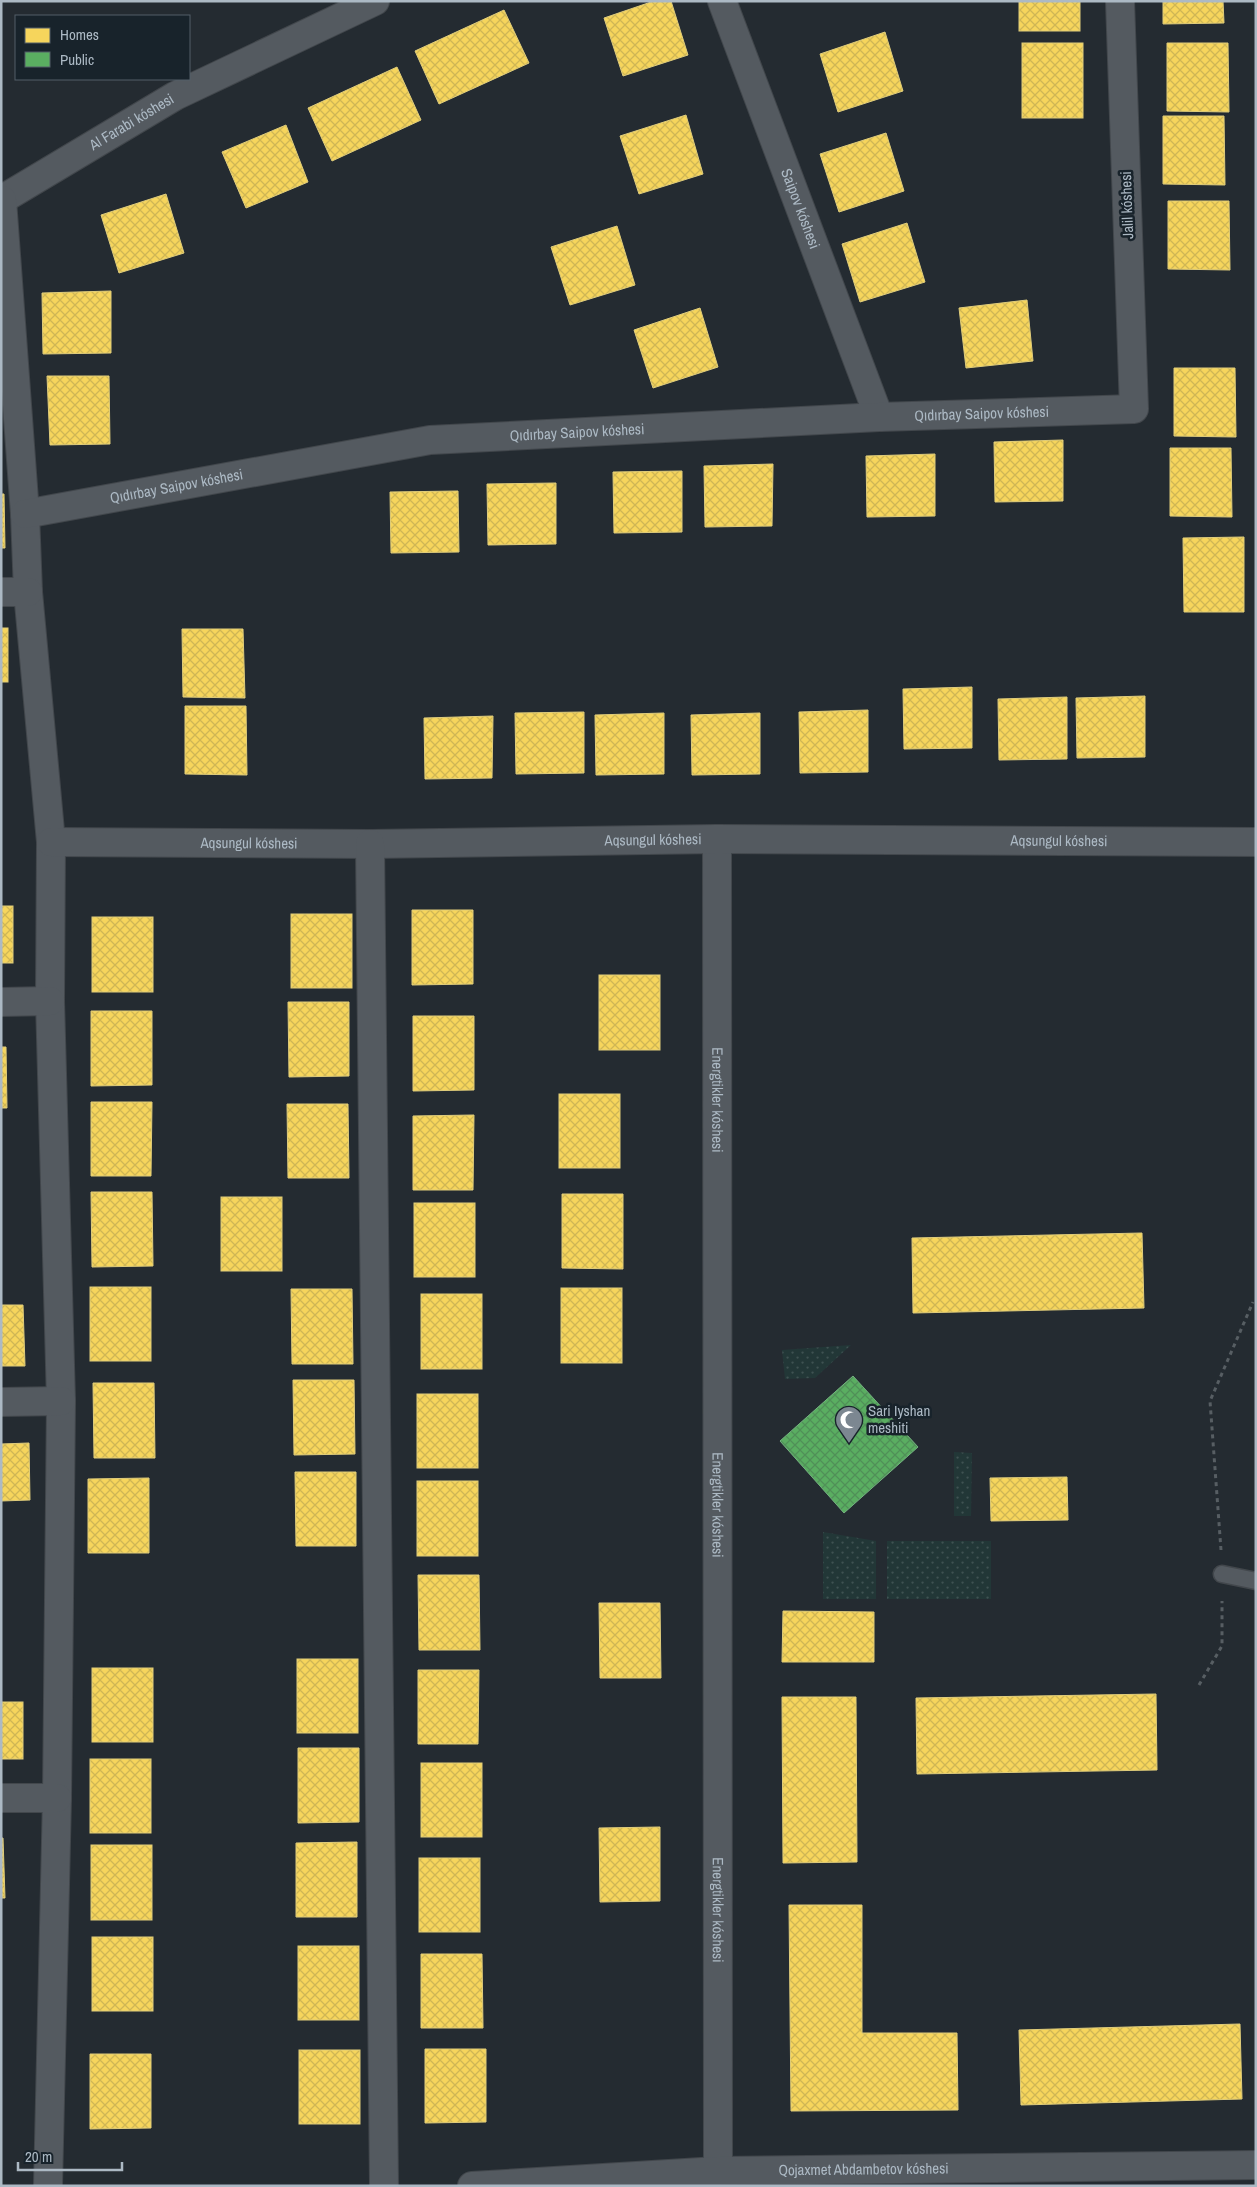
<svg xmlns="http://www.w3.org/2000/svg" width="1257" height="2187" font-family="'Archivo Narrow',sans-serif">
  <defs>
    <pattern id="grass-dots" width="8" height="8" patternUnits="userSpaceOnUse" patternTransform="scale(1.25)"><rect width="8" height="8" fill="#223737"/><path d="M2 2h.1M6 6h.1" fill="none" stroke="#3f5252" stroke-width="1.8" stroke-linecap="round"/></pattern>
    <pattern id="homes-cross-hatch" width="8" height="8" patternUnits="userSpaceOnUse" patternTransform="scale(1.25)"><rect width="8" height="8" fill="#f6d55c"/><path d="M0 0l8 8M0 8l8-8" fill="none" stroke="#cfb655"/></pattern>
    <pattern id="public-cross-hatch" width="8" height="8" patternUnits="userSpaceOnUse" patternTransform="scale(1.25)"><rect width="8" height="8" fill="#5aae61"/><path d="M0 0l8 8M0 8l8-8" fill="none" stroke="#509058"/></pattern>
  </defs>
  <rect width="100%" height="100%" fill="#242b31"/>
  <!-- grass -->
  <g fill="url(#grass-dots)">
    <path d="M851,1345L815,1378L785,1379L782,1350Z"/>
    <path d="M954,1452L972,1453L971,1516H954Z"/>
    <path d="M823,1532L876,1541V1599H823Z"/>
    <rect x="887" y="1541" width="104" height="58"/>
  </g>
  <!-- homes -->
  <g fill="url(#homes-cross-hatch)" stroke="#e0cd7b">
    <path d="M654,1H671L688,55L623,76L604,18Z"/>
    <rect x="1019" y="1" width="61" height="30"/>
    <path d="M1163,1H1223L1224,23L1163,24Z"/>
    <path d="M504,10L529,63L439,104L415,51Z"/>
    <path d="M885,32L903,91L838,112L820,54Z"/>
    <rect x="1022" y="43" width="61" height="75"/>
    <path d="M1167,43H1228L1229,112L1167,111Z"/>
    <path d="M397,67L421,120L332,161L308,108Z"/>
    <path d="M686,115L703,174L639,194L620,136Z"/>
    <path d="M1163,116H1224L1225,185L1163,184Z"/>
    <path d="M286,125L308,182L246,208L222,152Z"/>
    <path d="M886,133L904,191L839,212L820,154Z"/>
    <path d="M166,194L184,253L119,273L101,215Z"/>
    <path d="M1168,201H1229L1230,270L1168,269Z"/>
    <path d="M907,223L925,282L860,302L842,244Z"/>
    <path d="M617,226L635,285L570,305L551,247Z"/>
    <path d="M111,291V353L43,354L42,293Z"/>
    <path d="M1027,300L1033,361L966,368L959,308Z"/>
    <path d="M700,308L718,367L653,388L634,330Z"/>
    <path d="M1174,368H1235L1236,437L1174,436Z"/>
    <path d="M47,376H109L110,444L50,445Z"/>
    <path d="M1063,440V501L995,502L994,442Z"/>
    <path d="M1170,448H1231L1232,517L1170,516Z"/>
    <path d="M935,454V516L867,517L866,456Z"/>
    <path d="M773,464L772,526L705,527L704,466Z"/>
    <path d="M682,471V532L614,533L613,472Z"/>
    <path d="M556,483V544L488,545L487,484Z"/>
    <path d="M458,491L459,552L391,553L390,492Z"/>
    <path d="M1,494H4L5,548H1Z"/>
    <path d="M1244,537V612H1184L1183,538Z"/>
    <rect x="1" y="628" width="7" height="54"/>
    <path d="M182,629H243L245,698L183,697Z"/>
    <path d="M972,687V748L904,749L903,689Z"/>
    <path d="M1145,696V757L1077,758L1076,698Z"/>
    <path d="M1067,697V759L999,760L998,699Z"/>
    <path d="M185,706H246L247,775L185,774Z"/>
    <path d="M868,710V772L800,773L799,712Z"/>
    <path d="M584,712V773L516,774L515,713Z"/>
    <path d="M664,713V774L596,775L595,715Z"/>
    <path d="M760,713V774L692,775L691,715Z"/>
    <path d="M493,716L492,778L425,779L424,718Z"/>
    <rect x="1" y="906" width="12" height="57"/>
    <path d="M412,910H473V984L412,985Z"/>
    <rect x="291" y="914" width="61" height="74"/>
    <rect x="92" y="917" width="61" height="75"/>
    <rect x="599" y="975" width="61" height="75"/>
    <path d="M288,1002H349V1076L289,1077Z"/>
    <path d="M91,1011H152V1085L91,1086Z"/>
    <path d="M413,1016H474V1090L413,1091Z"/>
    <path d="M1,1047H6L7,1108H1Z"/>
    <rect x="559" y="1094" width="61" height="74"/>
    <path d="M91,1102H152L151,1176H91Z"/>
    <path d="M287,1104H348L349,1178H288Z"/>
    <path d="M474,1115L473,1190H413V1116Z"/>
    <path d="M91,1192H152L153,1266L92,1267Z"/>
    <path d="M562,1194H623V1269L562,1268Z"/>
    <rect x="221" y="1197" width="61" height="74"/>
    <rect x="414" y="1203" width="61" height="74"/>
    <path d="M1142,1233L1144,1308L913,1313L912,1238Z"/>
    <rect x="90" y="1287" width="61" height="74"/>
    <rect x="561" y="1288" width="61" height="75"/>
    <path d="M291,1289H352L353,1364H292Z"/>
    <rect x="421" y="1294" width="61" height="75"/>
    <path d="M1,1305H23L25,1366H1Z"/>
    <path d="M293,1380H354L355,1454L294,1455Z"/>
    <path d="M93,1383H154L155,1458H94Z"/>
    <rect x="417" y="1394" width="61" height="74"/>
    <path d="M29,1443L30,1500L1,1501V1444Z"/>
    <path d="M295,1472H356V1546H296Z"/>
    <path d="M1067,1477L1068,1520L991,1521L990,1478Z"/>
    <path d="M149,1478V1553H88V1479Z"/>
    <rect x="417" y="1481" width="61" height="75"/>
    <path d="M418,1575H479L480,1650H419Z"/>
    <path d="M599,1603H660L661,1678H600Z"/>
    <path d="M783,1611L874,1612V1662H782Z"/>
    <rect x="297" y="1659" width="61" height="74"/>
    <rect x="92" y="1668" width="61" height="74"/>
    <path d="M418,1670H479L478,1744H418Z"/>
    <path d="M1156,1694L1157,1770L917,1774L916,1698Z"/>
    <path d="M782,1697H856L857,1862L783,1863Z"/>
    <rect x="1" y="1702" width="22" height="57"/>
    <path d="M298,1748H359V1822L298,1823Z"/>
    <rect x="90" y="1759" width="61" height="74"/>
    <rect x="421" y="1763" width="61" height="74"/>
    <path d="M660,1827V1901L600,1902L599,1828Z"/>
    <path d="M1,1838H3L5,1898H1Z"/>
    <path d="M357,1842V1917H296V1843Z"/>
    <rect x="91" y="1845" width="61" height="75"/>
    <rect x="419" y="1858" width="61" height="74"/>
    <path d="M789,1905H862V2033H957L958,2110L791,2111Z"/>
    <rect x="92" y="1937" width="61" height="74"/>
    <rect x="298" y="1946" width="61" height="74"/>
    <path d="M421,1954H482L483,2028H421Z"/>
    <path d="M1240,2024L1242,2099L1021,2105L1019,2030Z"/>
    <path d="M425,2049H486V2122L425,2123Z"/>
    <rect x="299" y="2050" width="61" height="74"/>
    <path d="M90,2054H151V2128L90,2129Z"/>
  </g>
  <!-- public -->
  <path fill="url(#public-cross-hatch)" stroke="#73b17f" d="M853,1376L918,1447L844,1513L780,1441Z"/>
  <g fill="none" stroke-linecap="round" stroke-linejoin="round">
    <defs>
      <path id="service" d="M1222,1574L1256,1581"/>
      <g id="minor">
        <path id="s1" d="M722,1L879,417"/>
        <path id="s2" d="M1,200L175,96L375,1"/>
        <path d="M2,200L25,514L28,592L51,842L50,1001L61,1401L57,1798L48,2186"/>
        <path id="s3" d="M25,514L430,440L879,417L1134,409L1120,1"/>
        <path d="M1,592H28"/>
        <path id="s4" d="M717,839L718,2171"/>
        <path id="s5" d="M51,842L370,844L717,839L1256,842"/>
        <path d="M370,844L384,2186"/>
        <path d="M1,1002L50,1001"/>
        <path d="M1,1402L61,1401"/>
        <path d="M1,1798H57"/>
        <path id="s6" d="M472,2186L718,2171L1256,2165"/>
      </g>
    </defs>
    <!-- service casing -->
    <use href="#service" stroke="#42474c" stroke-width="19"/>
    <!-- minor casing -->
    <use href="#minor" stroke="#42474c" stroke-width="30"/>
    <!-- path -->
    <g stroke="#575e63" stroke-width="3" stroke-dasharray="4 4" stroke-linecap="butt">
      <path d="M1221,1550L1210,1401L1253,1302"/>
      <path d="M1199,1685L1222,1646V1601"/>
    </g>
    <!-- service -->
    <use href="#service" stroke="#545a60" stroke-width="16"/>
    <!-- minor -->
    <use href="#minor" stroke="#545a60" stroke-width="28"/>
  </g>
  <!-- icons -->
  <defs>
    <symbol id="mosque-pin" viewBox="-11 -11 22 30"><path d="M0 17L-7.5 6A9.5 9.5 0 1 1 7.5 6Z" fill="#7c8791" stroke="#18232b"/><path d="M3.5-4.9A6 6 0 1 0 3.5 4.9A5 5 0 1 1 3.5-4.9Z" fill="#fff"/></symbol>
  </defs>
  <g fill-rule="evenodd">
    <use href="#mosque-pin" x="833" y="1404" width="32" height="43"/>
  </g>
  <g text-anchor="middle" stroke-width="5" stroke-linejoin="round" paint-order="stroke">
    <!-- street labels -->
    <g font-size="15" fill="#acb9c4" stroke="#18232b">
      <text dy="5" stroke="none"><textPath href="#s2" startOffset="152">Al Farabi kóshesi</textPath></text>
      <text transform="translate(1127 205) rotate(-92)" y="5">Jalil kóshesi</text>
      <text dy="5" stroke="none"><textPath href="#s1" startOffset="222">Saipov kóshesi</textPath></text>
      <text dy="5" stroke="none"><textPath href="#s3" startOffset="964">Qıdırbay Saipov kóshesi</textPath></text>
      <text dy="5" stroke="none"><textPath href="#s3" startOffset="559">Qıdırbay Saipov kóshesi</textPath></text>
      <text dy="5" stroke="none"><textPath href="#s3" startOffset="154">Qıdırbay Saipov kóshesi</textPath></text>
      <text dy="5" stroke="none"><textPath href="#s5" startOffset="602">Aqsungul kóshesi</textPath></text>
      <text dy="5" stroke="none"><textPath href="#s5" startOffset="1008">Aqsungul kóshesi</textPath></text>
      <text dy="5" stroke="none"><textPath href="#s5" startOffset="198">Aqsungul kóshesi</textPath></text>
      <text dy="5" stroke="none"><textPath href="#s4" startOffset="261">Energtikler kóshesi</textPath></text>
      <text dy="5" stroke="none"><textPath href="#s4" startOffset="666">Energtikler kóshesi</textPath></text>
      <text dy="5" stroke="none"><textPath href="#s4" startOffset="1071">Energtikler kóshesi</textPath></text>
      <text dy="5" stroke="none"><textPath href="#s6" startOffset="392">Qojaxmet Abdambetov kóshesi</textPath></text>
    </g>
    <!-- poi labels -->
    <g font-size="15" fill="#acb9c4" stroke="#18232b" text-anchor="start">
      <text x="868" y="1416">Sari Iyshan<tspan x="868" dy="17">meshiti</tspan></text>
    </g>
  </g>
  <!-- border -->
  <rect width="1257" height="2187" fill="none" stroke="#acb9c4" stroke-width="5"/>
  <!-- legend -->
  <rect x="15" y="15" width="175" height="65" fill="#18232b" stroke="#535f68"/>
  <rect x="25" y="28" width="25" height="15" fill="#f6d55c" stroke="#535f68"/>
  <text x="60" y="40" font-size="15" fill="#acb9c4">Homes</text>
  <rect x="25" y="52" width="25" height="15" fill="#5aae61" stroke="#535f68"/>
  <text x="60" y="65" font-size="15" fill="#acb9c4">Public</text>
  <!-- scale -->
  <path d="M18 2162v8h104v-8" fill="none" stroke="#acb9c4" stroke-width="2.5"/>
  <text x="25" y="2162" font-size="15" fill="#acb9c4" stroke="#18232b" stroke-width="4" paint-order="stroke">20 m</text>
</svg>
